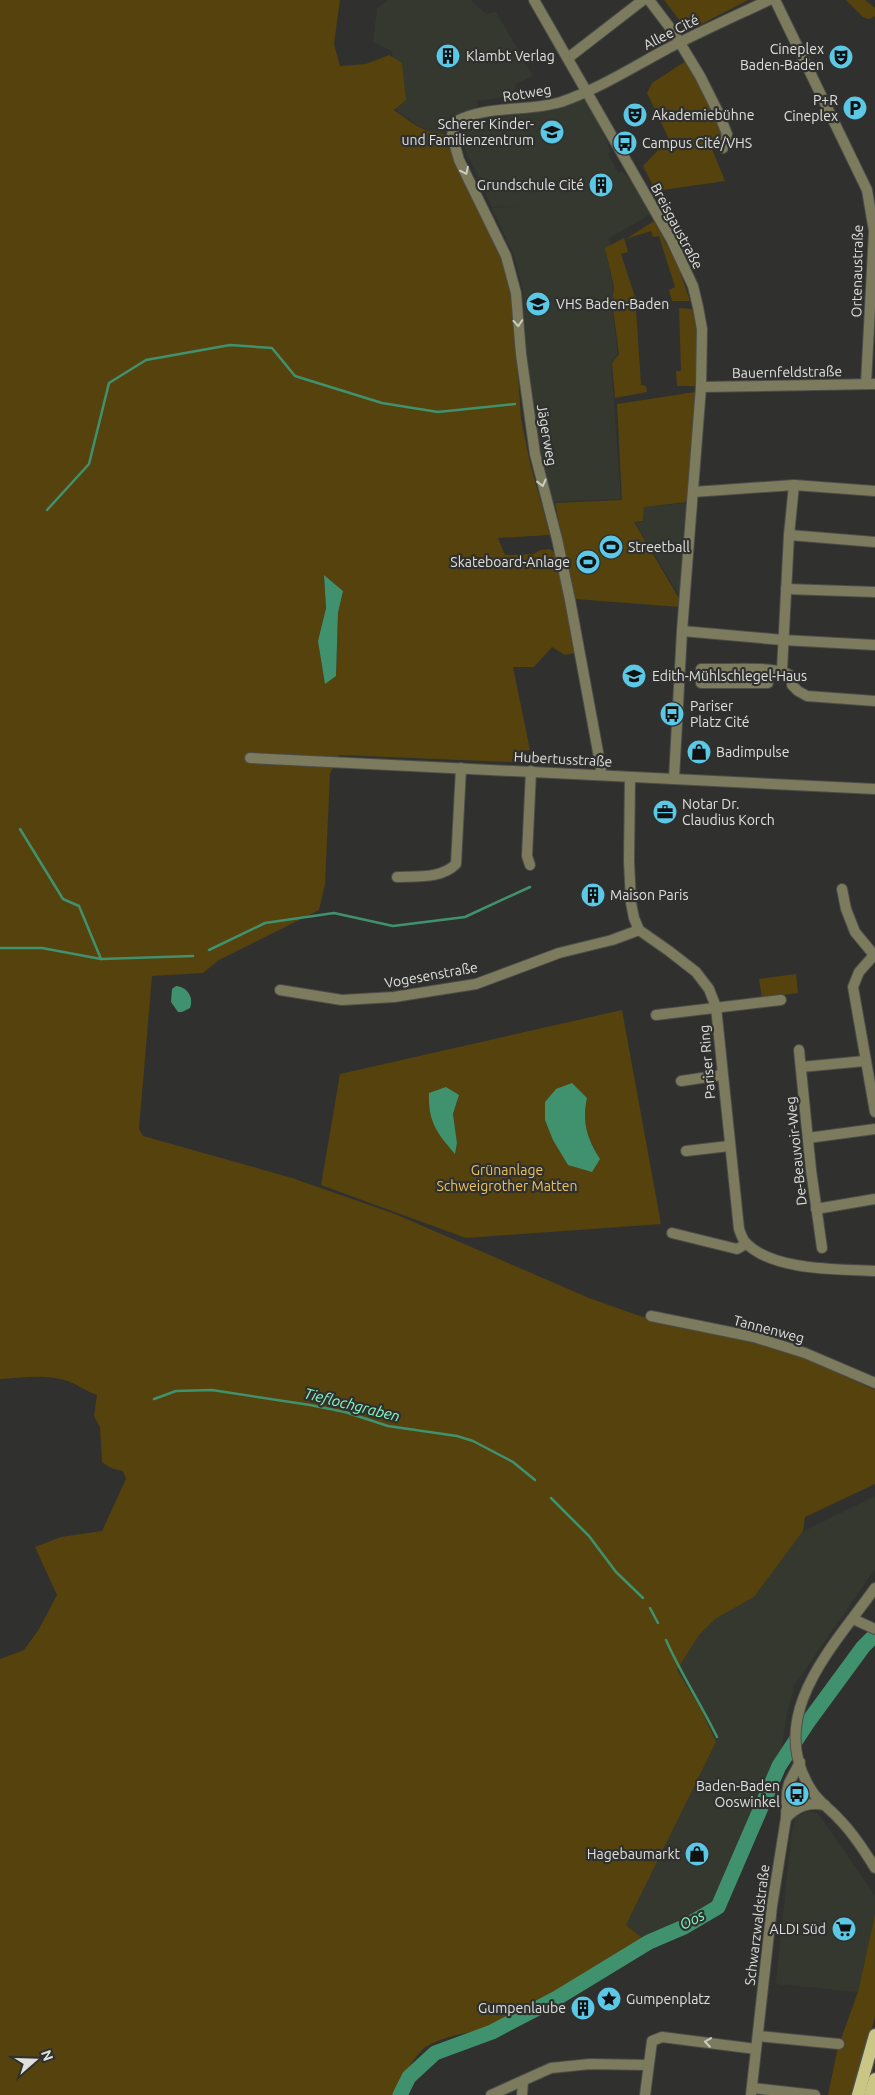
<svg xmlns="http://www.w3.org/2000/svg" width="875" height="2095" font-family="Ubuntu,sans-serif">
  <rect width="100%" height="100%" fill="#30312e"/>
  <!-- built -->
  <g fill="#34382f">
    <path d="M388,0H471L486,14L496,12L533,76L516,84L514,91L516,95L477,101L478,107L453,116L447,133H435L419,126L396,110L392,51L373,42L377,8Z"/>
    <path d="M582,100L588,102L601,127L611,152L608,154L618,173L622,171L634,184L651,214L608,239L611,245L605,248L613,287L612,308L618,354L611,363L621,499L554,502L545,479L540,456L527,376L523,290L514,256L492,208L527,206L492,207L464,147L465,123L563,107Z"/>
    <path d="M687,503L681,599L635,522H643L644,507Z"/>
    <path d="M875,1496V1569L794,1686L786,1718L781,1754L714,1906L645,1940L626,1925L716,1742L701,1709L677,1670L699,1635L715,1619L754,1597L802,1532Z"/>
    <path d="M808,1811L818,1813L875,1896V1914L858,1992L776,1984L791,1837L795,1818Z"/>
  </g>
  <!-- green -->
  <g fill="#55420d" fill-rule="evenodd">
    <path d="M0,0H340L334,44L340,66L366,64L389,55L402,63L406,100L394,110C416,126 424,133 452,135L506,256L515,333L521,418L530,463L550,535L498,538L505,555L534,554L540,550L550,549L555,553L575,653L565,655L552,647L534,667H513L530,750L514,752L512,762L339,755L330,774L325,884L319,910L219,960L203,973L152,976L139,1129L143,1136L292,1178L395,1214L589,1298L640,1316L755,1343L797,1355L875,1390V1484L805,1517L803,1531L754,1597L715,1619L699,1635L677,1670L701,1709L716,1742L626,1925L645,1940C596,1969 545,2006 492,2026C471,2033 447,2035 427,2046C417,2052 398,2083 393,2095H0V1659L24,1650L39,1629L57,1595L35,1547L61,1537L102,1531L126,1479L123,1471L111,1468L102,1462L100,1427L94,1416L97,1395C85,1391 76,1383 64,1380C46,1374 19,1378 0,1379ZM324,575L343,591L338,613L336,676L318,641L326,608Z"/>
    <path d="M664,0H748L688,31Z"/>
    <path d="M846,0H865L875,8V16L869,19L863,17Z"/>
    <path d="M686,61L713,110L722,133L712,149L725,181L656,191L643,166L669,139L647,93L652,83Z"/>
    <path d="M654,221L678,266L690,301H672L669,290L675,287L659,236L653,237L651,231L626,239Z"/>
    <path d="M624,238L628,252L621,254L637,303H612L614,287L605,248Z"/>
    <path d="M627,308L636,309L641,385L646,386L647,392L615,398L612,363L619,354L613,309Z"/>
    <path d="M679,308L692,309L697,332L696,386H677L676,371H681Z"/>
    <path d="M695,392L687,502L644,507L643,521L634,522L680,600V607L575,599L555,503L622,500L617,404Z"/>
    <path d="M796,974L798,993L762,998L759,979Z"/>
    <path d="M622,1010L661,1224L466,1238L321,1185L340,1074ZM446,1087L458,1100L453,1114L457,1143L455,1153ZM556,1089L587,1098C582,1123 587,1138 600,1159Z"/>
    <path d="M875,1914V2017L853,2095H828L838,2047L858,1992Z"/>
  </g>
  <!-- water -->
  <g fill="#40926e">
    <path d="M324,575L343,591L338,613L336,676L325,684L318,641L326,608Z"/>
    <path d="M176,986C187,987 194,997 190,1008L182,1012H178L171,1002L172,989Z"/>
    <path d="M572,1083L587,1098C582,1123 587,1138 600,1159L592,1172L568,1165L553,1140L545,1120V1102L556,1089Z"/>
    <path d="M446,1087L459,1095L453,1114L457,1143L455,1154C437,1133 428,1122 429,1093Z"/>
  </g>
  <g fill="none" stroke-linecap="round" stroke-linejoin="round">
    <!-- stream -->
    <g stroke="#40926e" stroke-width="2.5">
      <path d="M47,510L89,464L109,383L146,360L230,345L272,348L295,376L382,403L438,412L515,404"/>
      <path d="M20,829L63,899L79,906L101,959"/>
      <path d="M0,948H42L101,959L193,956"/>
      <path d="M209,950L265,923L334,913L393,926L465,917L530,887"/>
      <path d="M154,1399L176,1391L212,1390L310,1405L345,1412L388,1426L457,1436L473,1441L513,1462L535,1480"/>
      <path d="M551,1498L589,1536L616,1572L643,1598"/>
      <path d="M650,1608L658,1623"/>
      <path d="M666,1640C681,1674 701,1704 717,1737"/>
    </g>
    <!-- river -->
    <path stroke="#40926e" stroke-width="15" d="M400,2095L409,2077L435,2053L492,2032L557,1998L649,1942L684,1927L718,1907L779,1766L808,1722L863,1647L875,1635"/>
    <defs>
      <g id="minor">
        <path d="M534,0L671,239L693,286L698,307L702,329L701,387L682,631L674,779"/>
        <path d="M649,0L674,33L700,76L719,114L727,134L723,148"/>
        <path d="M775,0L867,190L874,231L866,384"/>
        <path d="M568,58L643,0"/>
        <path d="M701,387L875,384"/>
        <path d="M693,492L794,485L875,491"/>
        <path d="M789,535L875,542"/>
        <path d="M786,589L875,592"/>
        <path d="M682,631L783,640L875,645"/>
        <path d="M768,670V683H701V669C724,670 772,665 790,675"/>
        <path d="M782,670L789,535L794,485"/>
        <path d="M792,685L798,691L807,696L875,701"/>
        <path d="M250,758L875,789"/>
        <path d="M600,775L601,768L570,600L557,539L535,454L521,354L516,293L506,256L459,160L452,135L457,121C488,105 527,112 561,102C596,90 630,69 663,51C697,33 733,17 769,0"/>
        <path d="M630,777L629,861L631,903L634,918L639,930L669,951L696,972L709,989L716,1007L739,1229C741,1234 742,1239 746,1243C773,1271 838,1269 875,1271"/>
        <path d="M530,865L527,856L531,771"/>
        <path d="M397,877C417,876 441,879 456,864L461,768"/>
        <path d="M842,889L846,909L855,932L874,955"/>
        <path d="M875,954L859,972L853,987L875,1112"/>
        <path d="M280,990L342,1000L394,997L476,984L559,953L612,940L639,930"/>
        <path d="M656,1015L781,1000"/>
        <path d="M799,1050L811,1170L822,1248"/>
        <path d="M801,1067L865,1061"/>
        <path d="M681,1081L722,1075"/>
        <path d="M808,1138L875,1129"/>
        <path d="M686,1151L729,1146"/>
        <path d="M816,1209L875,1199"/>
        <path d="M672,1233L737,1249L746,1244"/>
        <path d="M651,1316L754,1337L805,1353L875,1383"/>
        <path d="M875,1588C834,1646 763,1716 812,1791C819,1802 830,1809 839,1819C853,1833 864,1850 875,1868"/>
        <path d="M853,1619L875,1629"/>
        <path d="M786,1818C798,1806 808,1802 825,1805"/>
        <path d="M758,2036L839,2044"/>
        <path d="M752,2088L815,2095"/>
        <path d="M491,2095L551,2068L590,2064L648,2065"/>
        <path d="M522,2095L523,2081"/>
        <path d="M645,2095L652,2041L662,2037L756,2049"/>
        <path d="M751,2095L772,1906L786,1818L787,1792L789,1783L800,1762"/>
      </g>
      <g id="major">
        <path d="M858,2095L875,2035"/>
        <path d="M870,2095L875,2079"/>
      </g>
    </defs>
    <!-- minor casing -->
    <use href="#minor" stroke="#4c4d4a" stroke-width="12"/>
    <!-- major casing -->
    <use href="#major" stroke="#4c4d4a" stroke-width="15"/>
    <!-- minor -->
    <use href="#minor" stroke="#7c7b5d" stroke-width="10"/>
    <!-- major -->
    <use href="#major" stroke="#c9c686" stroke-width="12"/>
  </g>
  <!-- one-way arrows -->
  <defs><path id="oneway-chevron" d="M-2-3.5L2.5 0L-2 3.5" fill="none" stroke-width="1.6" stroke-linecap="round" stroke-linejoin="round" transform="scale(1.25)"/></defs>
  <g stroke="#cbccc4">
    <use href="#oneway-chevron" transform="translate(465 171) rotate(64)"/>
    <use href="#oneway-chevron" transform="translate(518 323) rotate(86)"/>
    <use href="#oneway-chevron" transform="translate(542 483) rotate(76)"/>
    <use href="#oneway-chevron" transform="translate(708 2042) rotate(-172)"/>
  </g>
  <!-- icons -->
  <defs>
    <symbol id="building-disc" viewBox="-11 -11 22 22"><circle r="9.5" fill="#5bc8e6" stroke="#30312e"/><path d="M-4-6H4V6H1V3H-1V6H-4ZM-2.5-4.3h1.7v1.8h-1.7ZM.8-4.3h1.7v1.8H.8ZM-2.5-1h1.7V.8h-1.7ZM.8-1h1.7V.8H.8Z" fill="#111"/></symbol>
    <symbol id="theatre-disc" viewBox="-11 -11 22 22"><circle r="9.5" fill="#5bc8e6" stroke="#30312e"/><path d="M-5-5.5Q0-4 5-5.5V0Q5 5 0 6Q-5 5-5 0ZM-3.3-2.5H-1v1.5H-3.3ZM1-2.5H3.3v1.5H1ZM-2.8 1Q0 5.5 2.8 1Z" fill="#111"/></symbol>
    <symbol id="parking-disc" viewBox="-11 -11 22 22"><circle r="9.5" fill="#5bc8e6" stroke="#30312e"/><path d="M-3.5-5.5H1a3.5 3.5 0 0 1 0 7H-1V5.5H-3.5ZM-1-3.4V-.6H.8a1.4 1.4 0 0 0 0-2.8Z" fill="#111"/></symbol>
    <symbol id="school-disc" viewBox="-11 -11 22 22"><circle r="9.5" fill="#5bc8e6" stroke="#30312e"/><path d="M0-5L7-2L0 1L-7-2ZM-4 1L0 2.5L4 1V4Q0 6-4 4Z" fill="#111"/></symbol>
    <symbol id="bus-disc" viewBox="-11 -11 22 22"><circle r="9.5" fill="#5bc8e6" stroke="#30312e"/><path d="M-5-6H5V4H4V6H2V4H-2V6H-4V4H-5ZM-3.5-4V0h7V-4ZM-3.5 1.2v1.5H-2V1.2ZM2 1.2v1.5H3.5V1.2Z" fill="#111"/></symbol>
    <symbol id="stadium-disc" viewBox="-11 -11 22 22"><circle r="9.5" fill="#5bc8e6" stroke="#30312e"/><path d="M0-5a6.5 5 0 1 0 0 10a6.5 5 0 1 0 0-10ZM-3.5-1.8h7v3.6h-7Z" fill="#111"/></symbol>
    <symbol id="shop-disc" viewBox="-11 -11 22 22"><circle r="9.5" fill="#5bc8e6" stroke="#30312e"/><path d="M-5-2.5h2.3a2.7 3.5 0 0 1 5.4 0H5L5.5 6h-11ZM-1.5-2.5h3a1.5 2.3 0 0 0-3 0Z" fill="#111"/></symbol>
    <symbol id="office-disc" viewBox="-11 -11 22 22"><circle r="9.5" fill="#5bc8e6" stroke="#30312e"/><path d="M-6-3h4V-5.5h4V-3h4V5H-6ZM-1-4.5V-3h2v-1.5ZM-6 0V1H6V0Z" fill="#111"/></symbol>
    <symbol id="supermarket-disc" viewBox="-11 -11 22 22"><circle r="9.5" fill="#5bc8e6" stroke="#30312e"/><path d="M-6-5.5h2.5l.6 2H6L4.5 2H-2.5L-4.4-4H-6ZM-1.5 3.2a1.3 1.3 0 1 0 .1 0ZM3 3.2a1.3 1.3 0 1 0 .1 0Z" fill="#111"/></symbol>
    <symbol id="sight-disc" viewBox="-11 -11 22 22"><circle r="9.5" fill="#5bc8e6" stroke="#30312e"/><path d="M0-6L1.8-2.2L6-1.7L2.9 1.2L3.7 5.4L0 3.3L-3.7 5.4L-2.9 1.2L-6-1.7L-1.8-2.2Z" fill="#111"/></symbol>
  </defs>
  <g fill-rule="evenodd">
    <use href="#building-disc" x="434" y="42" width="28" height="28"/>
    <use href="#theatre-disc" x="827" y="43" width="28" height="28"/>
    <use href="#parking-disc" x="841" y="94" width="28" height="28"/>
    <use href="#theatre-disc" x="621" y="101" width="28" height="28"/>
    <use href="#school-disc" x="538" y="118" width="28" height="28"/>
    <use href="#bus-disc" x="611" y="129" width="28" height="28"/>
    <use href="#building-disc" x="587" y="171" width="28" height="28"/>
    <use href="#school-disc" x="524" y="290" width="28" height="28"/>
    <use href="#stadium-disc" x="597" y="533" width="28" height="28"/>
    <use href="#stadium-disc" x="574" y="548" width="28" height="28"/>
    <use href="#school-disc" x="620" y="662" width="28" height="28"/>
    <use href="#bus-disc" x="658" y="700" width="28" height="28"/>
    <use href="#shop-disc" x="685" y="738" width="28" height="28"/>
    <use href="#office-disc" x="651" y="798" width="28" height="28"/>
    <use href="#building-disc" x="579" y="881" width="28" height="28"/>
    <use href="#bus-disc" x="783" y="1780" width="28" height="28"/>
    <use href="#shop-disc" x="683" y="1840" width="28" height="28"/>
    <use href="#supermarket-disc" x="830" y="1915" width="28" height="28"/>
    <use href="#sight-disc" x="595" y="1985" width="28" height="28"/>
    <use href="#building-disc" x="569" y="1994" width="28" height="28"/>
  </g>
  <g text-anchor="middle" stroke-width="4.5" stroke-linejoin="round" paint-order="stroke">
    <!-- street labels -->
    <g font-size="14" fill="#dfe0de" stroke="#30312e">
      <text transform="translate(671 32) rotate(-27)" y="5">Allee Cité</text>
      <text transform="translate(527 93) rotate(-9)" y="5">Rotweg</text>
      <text transform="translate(677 226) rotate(62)" y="5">Breisgaustraße</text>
      <text transform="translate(857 271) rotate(-89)" y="5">Ortenaustraße</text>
      <text transform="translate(787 372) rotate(-1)" y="5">Bauernfeldstraße</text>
      <text transform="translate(547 435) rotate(80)" y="5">Jägerweg</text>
      <text transform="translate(563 759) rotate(3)" y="5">Hubertusstraße</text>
      <text transform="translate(431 975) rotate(-10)" y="5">Vogesenstraße</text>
      <text transform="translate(707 1062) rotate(-95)" y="5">Pariser Ring</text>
      <text transform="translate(796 1151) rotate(-96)" y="5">De-Beauvoir-Weg</text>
      <text transform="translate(769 1329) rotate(15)" y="5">Tannenweg</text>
      <text transform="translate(757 1925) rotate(-83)" y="5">Schwarzwaldstraße</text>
    </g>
    <!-- poi labels -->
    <g font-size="14" fill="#dfe0de" stroke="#30312e" text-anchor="start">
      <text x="824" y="54" text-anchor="end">Cineplex<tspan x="824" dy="16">Baden-Baden</tspan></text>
      <text x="466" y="61">Klambt Verlag</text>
      <text x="838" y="105" text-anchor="end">P+R<tspan x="838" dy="16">Cineplex</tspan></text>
      <text x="652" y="120">Akademiebühne</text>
      <text x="534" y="129" text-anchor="end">Scherer Kinder-<tspan x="534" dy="16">und Familienzentrum</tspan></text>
      <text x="642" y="148">Campus Cité/VHS</text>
      <text x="584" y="190" text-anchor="end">Grundschule Cité</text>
      <text x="556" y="309">VHS Baden-Baden</text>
      <text x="628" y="552">Streetball</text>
      <text x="570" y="567" text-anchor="end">Skateboard-Anlage</text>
      <text x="652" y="681">Edith-Mühlschlegel-Haus</text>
      <text x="690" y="711">Pariser<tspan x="690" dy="16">Platz Cité</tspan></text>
      <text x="716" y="757">Badimpulse</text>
      <text x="682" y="809">Notar Dr.<tspan x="682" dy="16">Claudius Korch</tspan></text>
      <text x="610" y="900">Maison Paris</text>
      <text x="780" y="1791" text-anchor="end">Baden-Baden<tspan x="780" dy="16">Ooswinkel</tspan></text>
      <text x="680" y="1859" text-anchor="end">Hagebaumarkt</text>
      <text x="826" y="1934" text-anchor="end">ALDI Süd</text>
      <text x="626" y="2004">Gumpenplatz</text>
      <text x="566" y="2013" text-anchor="end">Gumpenlaube</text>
    </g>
    <!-- park labels -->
    <g font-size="14" fill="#ebc25d" stroke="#30312e">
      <text x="507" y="1175">Grünanlage<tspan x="507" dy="16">Schweigrother Matten</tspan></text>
    </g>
    <!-- water labels -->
    <g font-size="15" font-style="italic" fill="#88fac6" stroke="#30312e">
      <text transform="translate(352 1405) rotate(14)" y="5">Tieflochgraben</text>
      <text transform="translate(692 1920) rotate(-27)" y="5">Oos</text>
    </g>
  </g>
  <!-- north arrow -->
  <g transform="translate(35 2060) rotate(70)" stroke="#30312e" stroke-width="4" paint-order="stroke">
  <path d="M0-4L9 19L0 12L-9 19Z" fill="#dfe0de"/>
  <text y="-8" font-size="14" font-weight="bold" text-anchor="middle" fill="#dfe0de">N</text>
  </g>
</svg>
